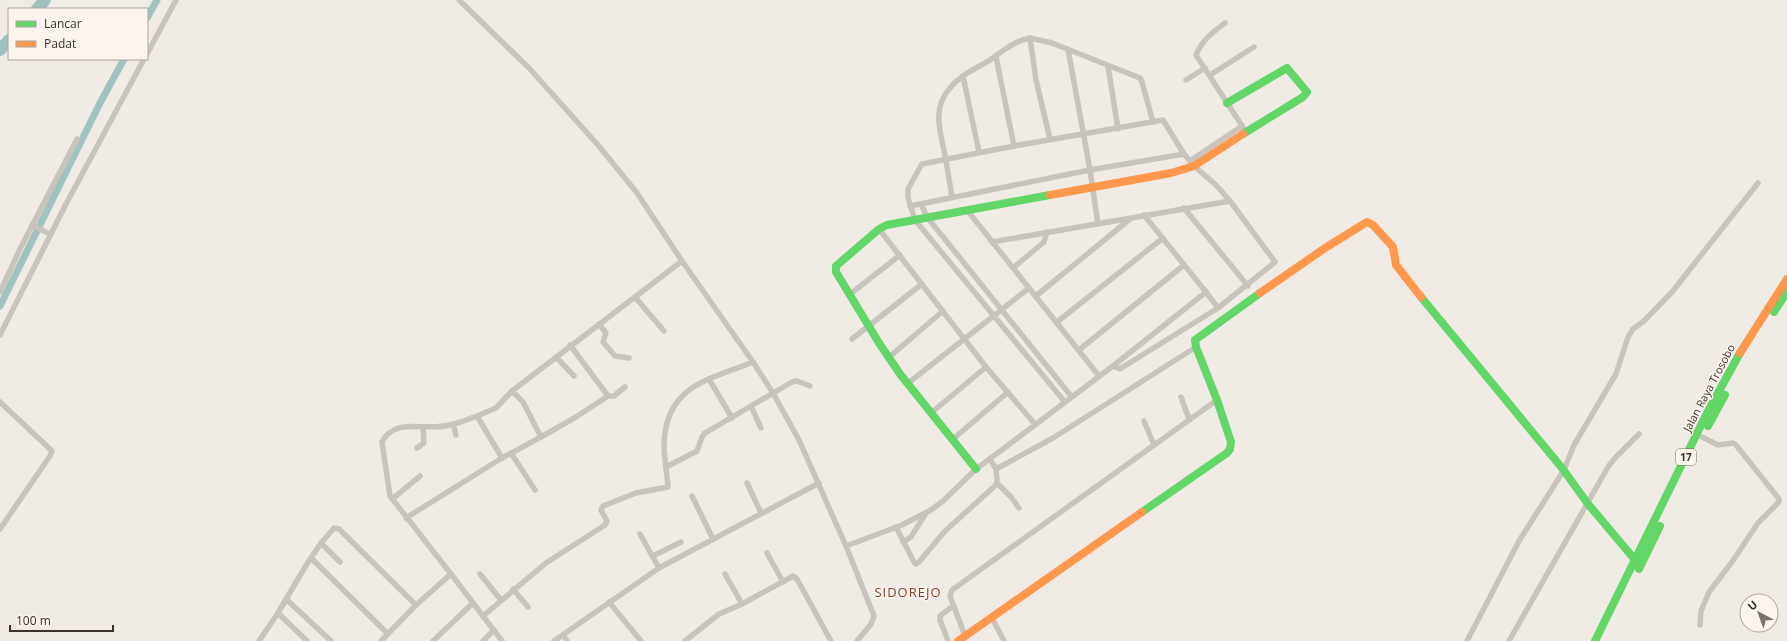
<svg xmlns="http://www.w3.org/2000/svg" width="1787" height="641" font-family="'Open Sans',sans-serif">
  <rect width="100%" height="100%" fill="#f0ebe5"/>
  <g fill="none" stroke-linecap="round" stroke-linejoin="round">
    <!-- canal -->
    <g stroke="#a1c2c1" stroke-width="7">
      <path d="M147,18L157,0"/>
      <path d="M0,306L100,103L124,59"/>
    </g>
    <!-- river -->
    <g stroke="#a1c2c1" stroke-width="12">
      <path d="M37,9L45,0"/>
      <path d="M0,50L9,40"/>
    </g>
    <!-- street -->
    <g stroke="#c9c3be" stroke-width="5.5">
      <path d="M459,0L529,68L598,145L637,193L682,261L753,362L773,393L799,440L846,546L874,616L871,624L857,641"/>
      <path d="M1225,23C1213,32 1202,40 1196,55L1246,132"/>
      <path d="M1030,38L1052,43L1140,78L1142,82L1153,122"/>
      <path d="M147,54L176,0"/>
      <path d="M996,57L1014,146"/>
      <path d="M1108,66L1118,129"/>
      <path d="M1210,75L1254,47"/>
      <path d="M963,76L979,152"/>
      <path d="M1186,80L1205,68"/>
      <path d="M1190,161L1242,126"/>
      <path d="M952,197C950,185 948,173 946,161C942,136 930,110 950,88C960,76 974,69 987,62C1001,53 1013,41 1030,38L1036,80L1050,139"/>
      <path d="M921,204L927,217L1071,396"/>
      <path d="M910,206L1090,170L1068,49"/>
      <path d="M1184,208L1248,286"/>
      <path d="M32,225L50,234"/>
      <path d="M879,229L986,367L1034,423"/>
      <path d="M992,242L1230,201"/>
      <path d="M1013,268L1044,242L1047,232"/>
      <path d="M1029,288L1099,376"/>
      <path d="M0,292L20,249L77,139"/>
      <path d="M1206,292L1218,308"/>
      <path d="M849,295L900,255"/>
      <path d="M1036,296L1130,219"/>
      <path d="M635,297L664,331"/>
      <path d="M1057,322L1163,238"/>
      <path d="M599,324L606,333L603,342L615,356L629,358"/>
      <path d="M0,335L66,204L144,59"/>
      <path d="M852,339L922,284"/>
      <path d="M570,345L608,396"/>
      <path d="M1079,350L1184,265"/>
      <path d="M556,357L574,376"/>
      <path d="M888,358L943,311"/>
      <path d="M1113,366L1120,369L1123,367L1218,308L1275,262L1230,201L1216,185L1194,166L1184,154"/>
      <path d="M709,379L732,418"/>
      <path d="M907,384L1029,288L967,210"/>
      <path d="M1181,397L1189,419"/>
      <path d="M1064,401L915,220L908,198V189L922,164L1014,146L1163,120L1184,154L1090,170L1098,224"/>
      <path d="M0,402L52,451L50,456L0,529"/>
      <path d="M751,406L761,428"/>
      <path d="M931,413L986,367"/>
      <path d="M1144,421L1154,445"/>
      <path d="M453,424L456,435"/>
      <path d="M541,437L576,417L608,396H614L625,387"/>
      <path d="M952,440L1008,392"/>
      <path d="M417,448L424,443L423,427"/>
      <path d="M511,453L535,490"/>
      <path d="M502,458L477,416L496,408L512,391"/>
      <path d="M990,459L996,469"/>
      <path d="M666,467L697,451L702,437L705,433L792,382L797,381L810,386"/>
      <path d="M747,483L761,513"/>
      <path d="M997,483L1011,497L1019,508"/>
      <path d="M692,496L713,539"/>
      <path d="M392,499L420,476"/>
      <path d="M406,518L502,458L541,437L523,402L512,391L682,261"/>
      <path d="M896,527L914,562L916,564L919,562L945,531L996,485L997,480L996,469L1053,438L1196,347"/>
      <path d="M640,534L659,568"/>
      <path d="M903,542L911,537L926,513"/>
      <path d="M321,543L340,562"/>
      <path d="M846,546L902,525L931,510L943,501L976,469L1003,449L1113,366L1206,292L1144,215"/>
      <path d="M767,553L783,582"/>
      <path d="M653,556L681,542"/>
      <path d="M311,558L388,634"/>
      <path d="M451,574L390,496L382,442C394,418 423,430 444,426C455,425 466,420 477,416"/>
      <path d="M480,574L501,600"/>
      <path d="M725,574L742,604"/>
      <path d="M513,589L528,607"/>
      <path d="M286,599L331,641"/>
      <path d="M609,602L641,641"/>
      <path d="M278,613L307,641"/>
      <path d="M483,616L546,563L605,525L607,521L601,510L603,506L636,493L668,487C667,473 664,458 664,444C666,385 709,380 753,362"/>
      <path d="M992,618L1004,641"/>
      <path d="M1700,625L1701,611L1709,592L1732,562L1758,523L1779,502V499L1736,445L1733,443L1718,445L1702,437"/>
      <path d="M563,635L567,641"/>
      <path d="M965,636L950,596L952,590L1217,400"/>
      <path d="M259,641L278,613L305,567L321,543L334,528L339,529L416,605"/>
      <path d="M381,641L416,605L451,574L502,641"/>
      <path d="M433,641L473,603"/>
      <path d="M483,641L494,630"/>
      <path d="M554,641L659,568L819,483"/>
      <path d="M685,641L719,614L742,604L793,576L797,579L831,641"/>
      <path d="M948,641L940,620V616L953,606"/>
      <path d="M1467,641L1519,541L1564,470L1574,445L1616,374L1628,337L1633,329L1644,321L1672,292L1758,183"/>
      <path d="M1509,641L1608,467L1615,458L1639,434"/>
    </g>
    <!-- fast -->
    <g stroke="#63d668" stroke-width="8">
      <path d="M1227,103L1287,68L1307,92L1303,97L1243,134"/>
      <path d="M1421,297L1562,468L1588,504L1636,561"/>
      <path d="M1774,312L1787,292"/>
      <path d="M1708,426L1725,395"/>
      <path d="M976,469L900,374L879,343L836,272V266L879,229L887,225L1050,195"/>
      <path d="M1142,512L1227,453L1230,449L1231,442L1217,400L1196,347L1195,340L1260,293"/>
      <path d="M1639,569L1660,526"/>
      <path d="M1595,641L1708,411L1740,353"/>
    </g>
    <!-- slow -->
    <g stroke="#ff974d" stroke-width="8">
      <path d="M1050,195L1171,173L1194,166L1243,134"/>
      <path d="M1260,293L1325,248L1367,222L1373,225L1393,247L1396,265L1421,297"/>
      <path d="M1740,353L1787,279"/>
      <path d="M958,641L1142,512"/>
    </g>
  </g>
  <g text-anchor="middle" stroke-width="3" stroke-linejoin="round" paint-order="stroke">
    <!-- shield labels -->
    <rect fill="#fbf5ee" stroke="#756b66" stroke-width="1" x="1676" y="449" width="20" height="16" rx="3"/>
    <g font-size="10" font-weight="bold" fill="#3b302b">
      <text x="1686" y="461">17</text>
    </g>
    <!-- street labels -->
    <g font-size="11" fill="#3b302b" stroke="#fbf5ee">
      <text transform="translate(1709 388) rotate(-62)" y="4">Jalan Raya Trosobo</text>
    </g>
    <!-- quarter labels -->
    <g font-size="13" letter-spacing="1" fill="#8c3b22" stroke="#fbf5ee">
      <text x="908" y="597">SIDOREJO</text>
    </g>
  </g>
  <!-- legend -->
  <rect x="8" y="8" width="140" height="52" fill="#fbf5ee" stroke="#aea6a0"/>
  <rect x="16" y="21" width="20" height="6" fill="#63d668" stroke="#aea6a0"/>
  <text x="44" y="28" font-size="12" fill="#3b302b">Lancar</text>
  <rect x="16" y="41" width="20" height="6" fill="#ff974d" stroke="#aea6a0"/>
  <text x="44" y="48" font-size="12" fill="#3b302b">Padat</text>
  <!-- north arrow -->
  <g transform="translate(1759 613) rotate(319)"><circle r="19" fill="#fbf5ee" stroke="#aea6a0"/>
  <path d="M0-3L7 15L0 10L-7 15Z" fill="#7a716c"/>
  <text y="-6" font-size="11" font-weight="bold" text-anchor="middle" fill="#3b302b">U</text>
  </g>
  <!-- scale -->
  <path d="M10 625v6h103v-6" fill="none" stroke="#3b302b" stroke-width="2"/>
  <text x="16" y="625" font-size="12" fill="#3b302b" stroke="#fbf5ee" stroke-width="3" paint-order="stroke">100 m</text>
</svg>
